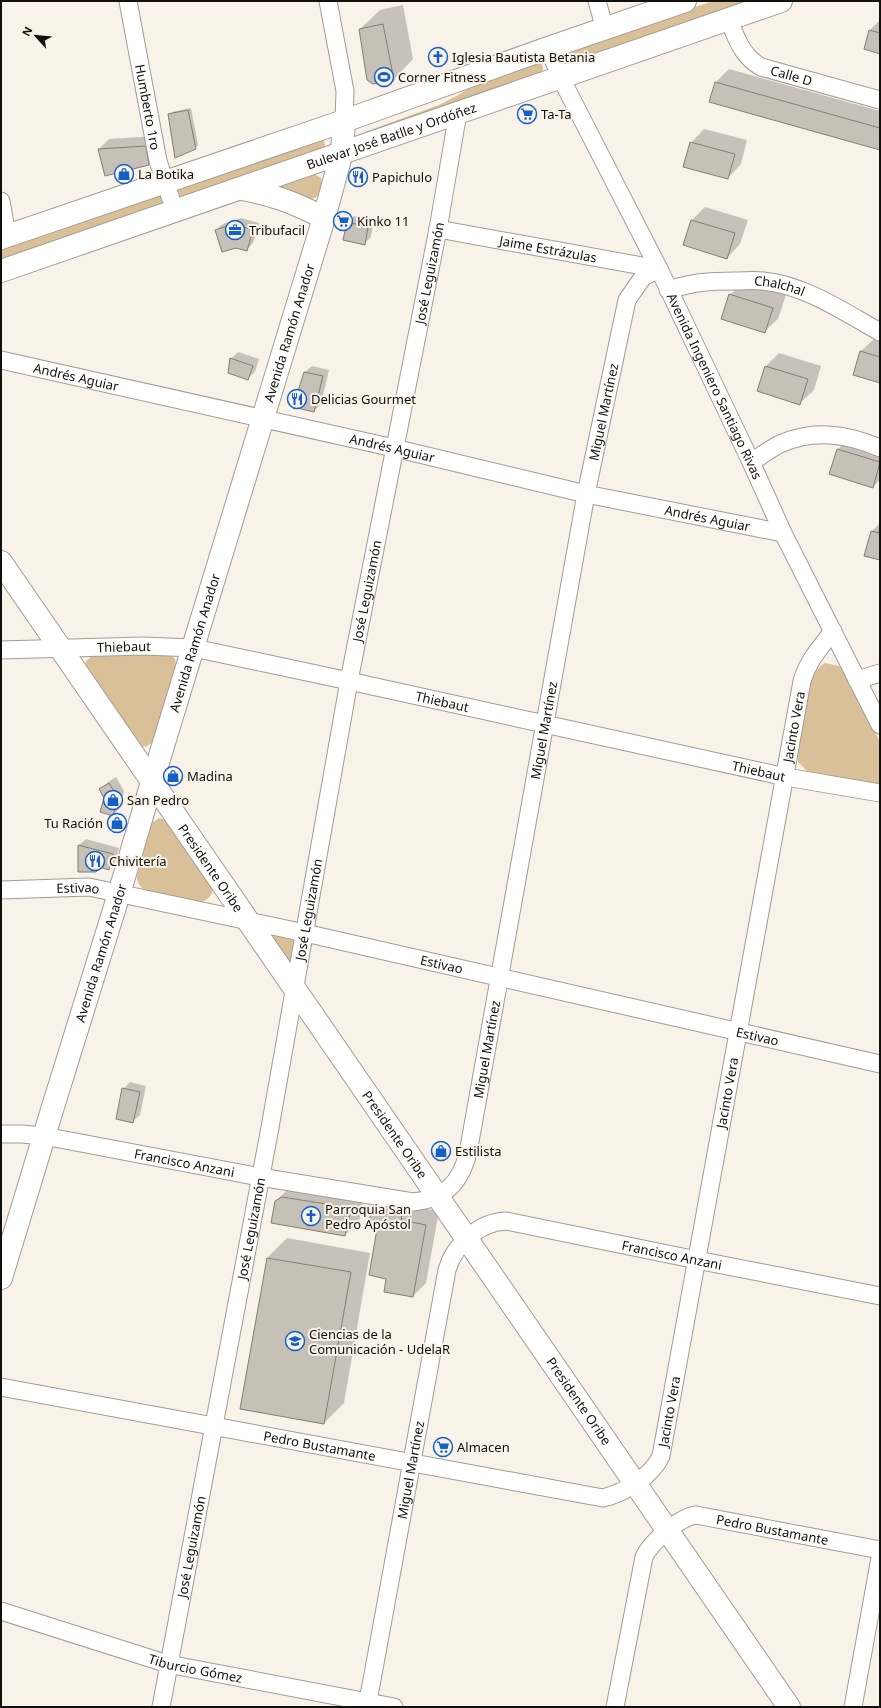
<svg xmlns="http://www.w3.org/2000/svg" width="881" height="1708" font-family="'Noto Sans',sans-serif">
  <rect width="100%" height="100%" fill="#f9f2e8"/>
  <!-- green -->
  <g fill="#d9c098">
    <path d="M713,1H750L577,61H574L571,57L572,53L575,48Z"/>
    <path d="M540,62C543,65 544,68 542,72L365,134V132L439,105L462,93L477,82Z"/>
    <path d="M323,139L325,145L324,148L185,197L180,196L176,190L177,188Z"/>
    <path d="M314,174L321,178C322,182 322,186 321,190C316,209 288,193 276,189L278,185Z"/>
    <path d="M160,194L164,203L1,261V248Z"/>
    <path d="M169,654L175,659L176,666L154,739C150,746 145,748 138,746L85,667L86,661L93,655Z"/>
    <path d="M825,663L839,666L847,674L880,742V785H872L807,771L798,762C796,753 809,686 813,676C816,670 820,666 825,663Z"/>
    <path d="M159,818L166,820L213,888C212,896 208,900 201,902L152,892C143,890 137,886 137,876L152,823Z"/>
    <path d="M274,936L293,940L295,943L291,964L288,965L272,939Z"/>
  </g>
  <!-- shadow -->
  <g fill="#0003">
    <path d="M403,5L413,59L394,79L360,29L380,10Z"/>
    <path d="M880,20V53L870,30Z"/>
    <path d="M729,69L880,111V149L710,101L716,82Z"/>
    <path d="M191,108L198,145L195,148L169,115L172,112Z"/>
    <path d="M704,129L747,140L741,164L728,178L691,143Z"/>
    <path d="M156,136L158,154L148,164L99,149L109,139Z"/>
    <path d="M705,207L748,220L740,244L727,258L691,221Z"/>
    <path d="M354,216L374,220L371,237L364,244L348,223Z"/>
    <path d="M241,218L259,223L253,243L247,249L216,230L223,224Z"/>
    <path d="M744,281L786,295L778,319L764,332L730,295Z"/>
    <path d="M875,338L880,339V382L854,374L861,351Z"/>
    <path d="M238,352L259,359L255,372L248,378L231,359Z"/>
    <path d="M779,353L821,366L814,390L800,403L766,366Z"/>
    <path d="M312,366L329,370L321,404L314,411L305,372Z"/>
    <path d="M852,436L880,445V480L873,487L830,473L838,449Z"/>
    <path d="M880,523V559L865,555L872,531Z"/>
    <path d="M116,777L124,791L120,808L113,815L100,790L107,783Z"/>
    <path d="M86,839L119,848L115,862L109,869L100,866L79,871V845Z"/>
    <path d="M130,1082L146,1086L140,1115L133,1121L123,1089Z"/>
    <path d="M290,1187L364,1194L359,1222L345,1235L276,1201Z"/>
    <path d="M385,1199L414,1207L439,1211L426,1283L413,1296L388,1278L378,1228L372,1213Z"/>
    <path d="M287,1238L370,1253L344,1403L324,1423L267,1258Z"/>
  </g>
  <!-- building -->
  <g fill="#c7c0b6" stroke="#837d74">
    <path d="M383,24L394,80L373,84L367,80L359,29Z"/>
    <path d="M869,30L880,33V54L864,49Z"/>
    <path d="M715,82L880,128V150L709,102Z"/>
    <path d="M188,110L196,149L175,158L168,114Z"/>
    <path d="M690,142L735,154L728,179L683,167Z"/>
    <path d="M146,146L149,165L105,176L98,149Z"/>
    <path d="M691,220L735,233L727,259L683,245Z"/>
    <path d="M347,222L368,227L365,245L343,240Z"/>
    <path d="M233,224L253,230L247,251L236,248L222,252L215,230Z"/>
    <path d="M729,294L773,308L765,333L721,319Z"/>
    <path d="M860,351L880,357V383L853,375Z"/>
    <path d="M230,358L253,366L248,380L228,373Z"/>
    <path d="M765,366L808,379L800,405L757,391Z"/>
    <path d="M304,372L323,376L314,412L293,407Z"/>
    <path d="M837,449L880,462L873,488L829,474Z"/>
    <path d="M871,531L880,533V560L864,556Z"/>
    <path d="M109,783L118,798L113,816L100,812L104,798L99,789Z"/>
    <path d="M78,845L113,854L109,870L100,867L96,872H78Z"/>
    <path d="M122,1088L140,1092L133,1123L116,1119Z"/>
    <path d="M282,1197L351,1208L345,1236L271,1223L275,1201Z"/>
    <path d="M371,1212L384,1214L385,1212L402,1215L401,1220L426,1225L413,1297L384,1292L386,1279L369,1275L377,1229L368,1227Z"/>
    <path d="M267,1258L351,1272L324,1424L240,1409Z"/>
  </g>
  <g fill="none" stroke-linecap="round" stroke-linejoin="round">
    <defs>
      <g id="street">
        <path id="s1" d="M128,1L158,161L175,211"/>
        <path d="M328,1L345,91L344,121"/>
        <path d="M597,1L605,29"/>
        <path id="s2" d="M728,19C738,40 741,55 761,67L880,100"/>
        <path id="s3" d="M548,48L565,86L659,269L751,462L783,533L880,725"/>
        <path d="M1,201L7,235"/>
        <path id="s4" d="M438,229L659,269"/>
        <path id="s5" d="M668,290C694,282 709,281 735,281C744,281 754,280 763,281C805,285 844,312 880,332"/>
        <path id="s6" d="M1,360L394,448L586,494L783,533"/>
        <path d="M751,462C761,456 770,449 780,444C815,429 847,434 880,448"/>
        <path id="s7" d="M1,650L143,646L194,648L349,681L786,777L880,793"/>
        <path d="M857,680L880,673"/>
        <path id="s8" d="M1,890L89,887L305,933L880,1064"/>
        <path id="s9" d="M1,1134H22L44,1136L260,1177L413,1202C444,1199 460,1184 468,1153L586,494L627,300L643,277L659,269"/>
        <path id="s10" d="M1,1387L603,1498C624,1493 652,1476 661,1456L802,681C808,660 821,647 833,631"/>
        <path id="s11" d="M1,1611L168,1664L394,1707"/>
        <path id="s12" d="M161,1707L269,1133L349,681L438,229L458,113"/>
        <path id="s13" d="M367,1707L447,1270C454,1245 479,1222 506,1221L697,1260L880,1296"/>
        <path id="s14" d="M615,1707L644,1557C651,1542 680,1517 696,1515L880,1550"/>
        <path d="M853,1707L880,1558"/>
      </g>
      <g id="secondary">
        <path d="M241,189C272,194 295,203 324,218"/>
        <path d="M1,238L344,121L548,48L685,1"/>
        <path id="s15" d="M1,271L781,1"/>
        <path id="s16" d="M1,562C262,945 528,1324 789,1707"/>
        <path id="s17" d="M1,1278L52,1110L119,894L152,782L324,218L342,152L344,121"/>
      </g>
    </defs>
    <!-- street casing -->
    <use href="#street" stroke="#a29c92" stroke-width="19"/>
    <!-- secondary casing -->
    <use href="#secondary" stroke="#a29c92" stroke-width="24"/>
    <!-- street -->
    <use href="#street" stroke="#fff" stroke-width="17"/>
    <!-- secondary -->
    <use href="#secondary" stroke="#fff" stroke-width="22"/>
  </g>
  <!-- icons -->
  <defs>
    <symbol id="church-ring" viewBox="-11 -11 22 22"><circle r="9.5" fill="#f9f2e8" stroke="#1360cb" stroke-width="1.5"/><path d="M-1.2-6h2.4v3.5h3.3v2.4h-3.3V6h-2.4V-.1h-3.3v-2.4h3.3Z" fill="#1360cb"/></symbol>
    <symbol id="stadium-ring" viewBox="-11 -11 22 22"><circle r="9.5" fill="#f9f2e8" stroke="#1360cb" stroke-width="1.5"/><path d="M0-5a6.5 5 0 1 0 0 10a6.5 5 0 1 0 0-10ZM-3.5-1.8h7v3.6h-7Z" fill="#1360cb"/></symbol>
    <symbol id="supermarket-ring" viewBox="-11 -11 22 22"><circle r="9.5" fill="#f9f2e8" stroke="#1360cb" stroke-width="1.5"/><path d="M-6-5.5h2.5l.6 2H6L4.5 2H-2.5L-4.4-4H-6ZM-1.5 3.2a1.3 1.3 0 1 0 .1 0ZM3 3.2a1.3 1.3 0 1 0 .1 0Z" fill="#1360cb"/></symbol>
    <symbol id="shop-ring" viewBox="-11 -11 22 22"><circle r="9.5" fill="#f9f2e8" stroke="#1360cb" stroke-width="1.5"/><path d="M-5-2.5h2.3a2.7 3.5 0 0 1 5.4 0H5L5.5 6h-11ZM-1.5-2.5h3a1.5 2.3 0 0 0-3 0Z" fill="#1360cb"/></symbol>
    <symbol id="restaurant-ring" viewBox="-11 -11 22 22"><circle r="9.5" fill="#f9f2e8" stroke="#1360cb" stroke-width="1.5"/><path d="M-5-6h1v4h1v-4h1v4h1v-4h1v5L-1.5 .5V6h-2V.5L-5-1ZM5-6V6H3V1.5H1.5Q1.5-4 5-6Z" fill="#1360cb"/></symbol>
    <symbol id="office-ring" viewBox="-11 -11 22 22"><circle r="9.5" fill="#f9f2e8" stroke="#1360cb" stroke-width="1.5"/><path d="M-6-3h4V-5.5h4V-3h4V5H-6ZM-1-4.5V-3h2v-1.5ZM-6 0V1H6V0Z" fill="#1360cb"/></symbol>
    <symbol id="university-ring" viewBox="-11 -11 22 22"><circle r="9.5" fill="#f9f2e8" stroke="#1360cb" stroke-width="1.5"/><path d="M0-5L7-2L0 1L-7-2ZM-4 1L0 2.5L4 1V4Q0 6-4 4Z" fill="#1360cb"/></symbol>
  </defs>
  <g fill-rule="evenodd">
    <use href="#church-ring" x="427" y="46" width="22" height="22"/>
    <use href="#stadium-ring" x="373" y="66" width="22" height="22"/>
    <use href="#supermarket-ring" x="516" y="103" width="22" height="22"/>
    <use href="#shop-ring" x="113" y="163" width="22" height="22"/>
    <use href="#restaurant-ring" x="347" y="166" width="22" height="22"/>
    <use href="#supermarket-ring" x="332" y="210" width="22" height="22"/>
    <use href="#office-ring" x="224" y="219" width="22" height="22"/>
    <use href="#restaurant-ring" x="286" y="388" width="22" height="22"/>
    <use href="#shop-ring" x="162" y="765" width="22" height="22"/>
    <use href="#shop-ring" x="102" y="789" width="22" height="22"/>
    <use href="#shop-ring" x="106" y="812" width="22" height="22"/>
    <use href="#restaurant-ring" x="84" y="850" width="22" height="22"/>
    <use href="#shop-ring" x="430" y="1140" width="22" height="22"/>
    <use href="#church-ring" x="300" y="1205" width="22" height="22"/>
    <use href="#university-ring" x="284" y="1330" width="22" height="22"/>
    <use href="#supermarket-ring" x="432" y="1436" width="22" height="22"/>
  </g>
  <g text-anchor="middle" stroke-width="4" stroke-linejoin="round" paint-order="stroke">
    <!-- poi labels -->
    <g font-size="13" fill="#12100d" stroke="#f9f2e8" text-anchor="start">
      <text x="452" y="62">Iglesia Bautista Betania</text>
      <text x="398" y="82">Corner Fitness</text>
      <text x="541" y="119">Ta-Ta</text>
      <text x="138" y="179">La Botika</text>
      <text x="372" y="182">Papichulo</text>
      <text x="357" y="226">Kinko 11</text>
      <text x="249" y="235">Tribufacil</text>
      <text x="311" y="404">Delicias Gourmet</text>
      <text x="187" y="781">Madina</text>
      <text x="127" y="805">San Pedro</text>
      <text x="103" y="828" text-anchor="end">Tu Ración</text>
      <text x="109" y="866">Chivitería</text>
      <text x="455" y="1156">Estilista</text>
      <text x="325" y="1214">Parroquia San<tspan x="325" dy="15">Pedro Apóstol</tspan></text>
      <text x="309" y="1339">Ciencias de la<tspan x="309" dy="15">Comunicación - UdelaR</tspan></text>
      <text x="457" y="1452">Almacen</text>
    </g>
    <!-- street labels -->
    <g font-size="13" fill="#12100d" stroke="#f9f2e8">
      <text dy="5" stroke="none"><textPath href="#s2" startOffset="91">Calle D</textPath></text>
      <text dy="5" stroke="none"><textPath href="#s1" startOffset="108">Humberto 1ro</textPath></text>
      <text dy="5" stroke="none"><textPath href="#s15" startOffset="413">Bulevar José Batlle y Ordóñez</textPath></text>
      <text dy="5" stroke="none"><textPath href="#s4" startOffset="112">Jaime Estrázulas</textPath></text>
      <text dy="5" stroke="none"><textPath href="#s12" startOffset="1459">José Leguizamón</textPath></text>
      <text dy="5" stroke="none"><textPath href="#s5" startOffset="113">Chalchal</textPath></text>
      <text dy="5" stroke="none"><textPath href="#s17" startOffset="988">Avenida Ramón Anador</textPath></text>
      <text dy="5" stroke="none"><textPath href="#s6" startOffset="77">Andrés Aguiar</textPath></text>
      <text dy="5" stroke="none"><textPath href="#s3" startOffset="377">Avenida Ingeniero Santiago Rivas</textPath></text>
      <text dy="5" stroke="none"><textPath href="#s9" startOffset="1251">Miguel Martínez</textPath></text>
      <text dy="5" stroke="none"><textPath href="#s6" startOffset="401">Andrés Aguiar</textPath></text>
      <text dy="5" stroke="none"><textPath href="#s6" startOffset="724">Andrés Aguiar</textPath></text>
      <text dy="5" stroke="none"><textPath href="#s12" startOffset="1135">José Leguizamón</textPath></text>
      <text dy="5" stroke="none"><textPath href="#s17" startOffset="664">Avenida Ramón Anador</textPath></text>
      <text dy="5" stroke="none"><textPath href="#s7" startOffset="123">Thiebaut</textPath></text>
      <text dy="5" stroke="none"><textPath href="#s7" startOffset="447">Thiebaut</textPath></text>
      <text dy="5" stroke="none"><textPath href="#s10" startOffset="1427">Jacinto Vera</textPath></text>
      <text dy="5" stroke="none"><textPath href="#s9" startOffset="927">Miguel Martínez</textPath></text>
      <text dy="5" stroke="none"><textPath href="#s7" startOffset="771">Thiebaut</textPath></text>
      <text dy="5" stroke="none"><textPath href="#s16" startOffset="371">Presidente Oribe</textPath></text>
      <text dy="5" stroke="none"><textPath href="#s8" startOffset="77">Estivao</textPath></text>
      <text dy="5" stroke="none"><textPath href="#s12" startOffset="811">José Leguizamón</textPath></text>
      <text dy="5" stroke="none"><textPath href="#s17" startOffset="340">Avenida Ramón Anador</textPath></text>
      <text dy="5" stroke="none"><textPath href="#s8" startOffset="449">Estivao</textPath></text>
      <text dy="5" stroke="none"><textPath href="#s8" startOffset="773">Estivao</textPath></text>
      <text dy="5" stroke="none"><textPath href="#s9" startOffset="603">Miguel Martínez</textPath></text>
      <text dy="5" stroke="none"><textPath href="#s10" startOffset="1055">Jacinto Vera</textPath></text>
      <text dy="5" stroke="none"><textPath href="#s16" startOffset="695">Presidente Oribe</textPath></text>
      <text dy="5" stroke="none"><textPath href="#s9" startOffset="186">Francisco Anzani</textPath></text>
      <text dy="5" stroke="none"><textPath href="#s12" startOffset="487">José Leguizamón</textPath></text>
      <text dy="5" stroke="none"><textPath href="#s13" startOffset="695">Francisco Anzani</textPath></text>
      <text dy="5" stroke="none"><textPath href="#s16" startOffset="1019">Presidente Oribe</textPath></text>
      <text dy="5" stroke="none"><textPath href="#s10" startOffset="731">Jacinto Vera</textPath></text>
      <text dy="5" stroke="none"><textPath href="#s10" startOffset="324">Pedro Bustamante</textPath></text>
      <text dy="5" stroke="none"><textPath href="#s13" startOffset="241">Miguel Martínez</textPath></text>
      <text dy="5" stroke="none"><textPath href="#s14" startOffset="299">Pedro Bustamante</textPath></text>
      <text dy="5" stroke="none"><textPath href="#s12" startOffset="163">José Leguizamón</textPath></text>
      <text dy="5" stroke="none"><textPath href="#s11" startOffset="203">Tiburcio Gómez</textPath></text>
    </g>
  </g>
  <!-- border -->
  <rect width="881" height="1708" fill="none" stroke="#12100d" stroke-width="4"/>
  <!-- north arrow -->
  <g transform="translate(36 36) rotate(297)" stroke="#f9f2e8" stroke-width="3" paint-order="stroke">
  <path d="M0-3L7 15L0 10L-7 15Z" fill="#12100d"/>
  <text y="-6" font-size="11" font-weight="bold" text-anchor="middle" fill="#12100d">N</text>
  </g>
</svg>
